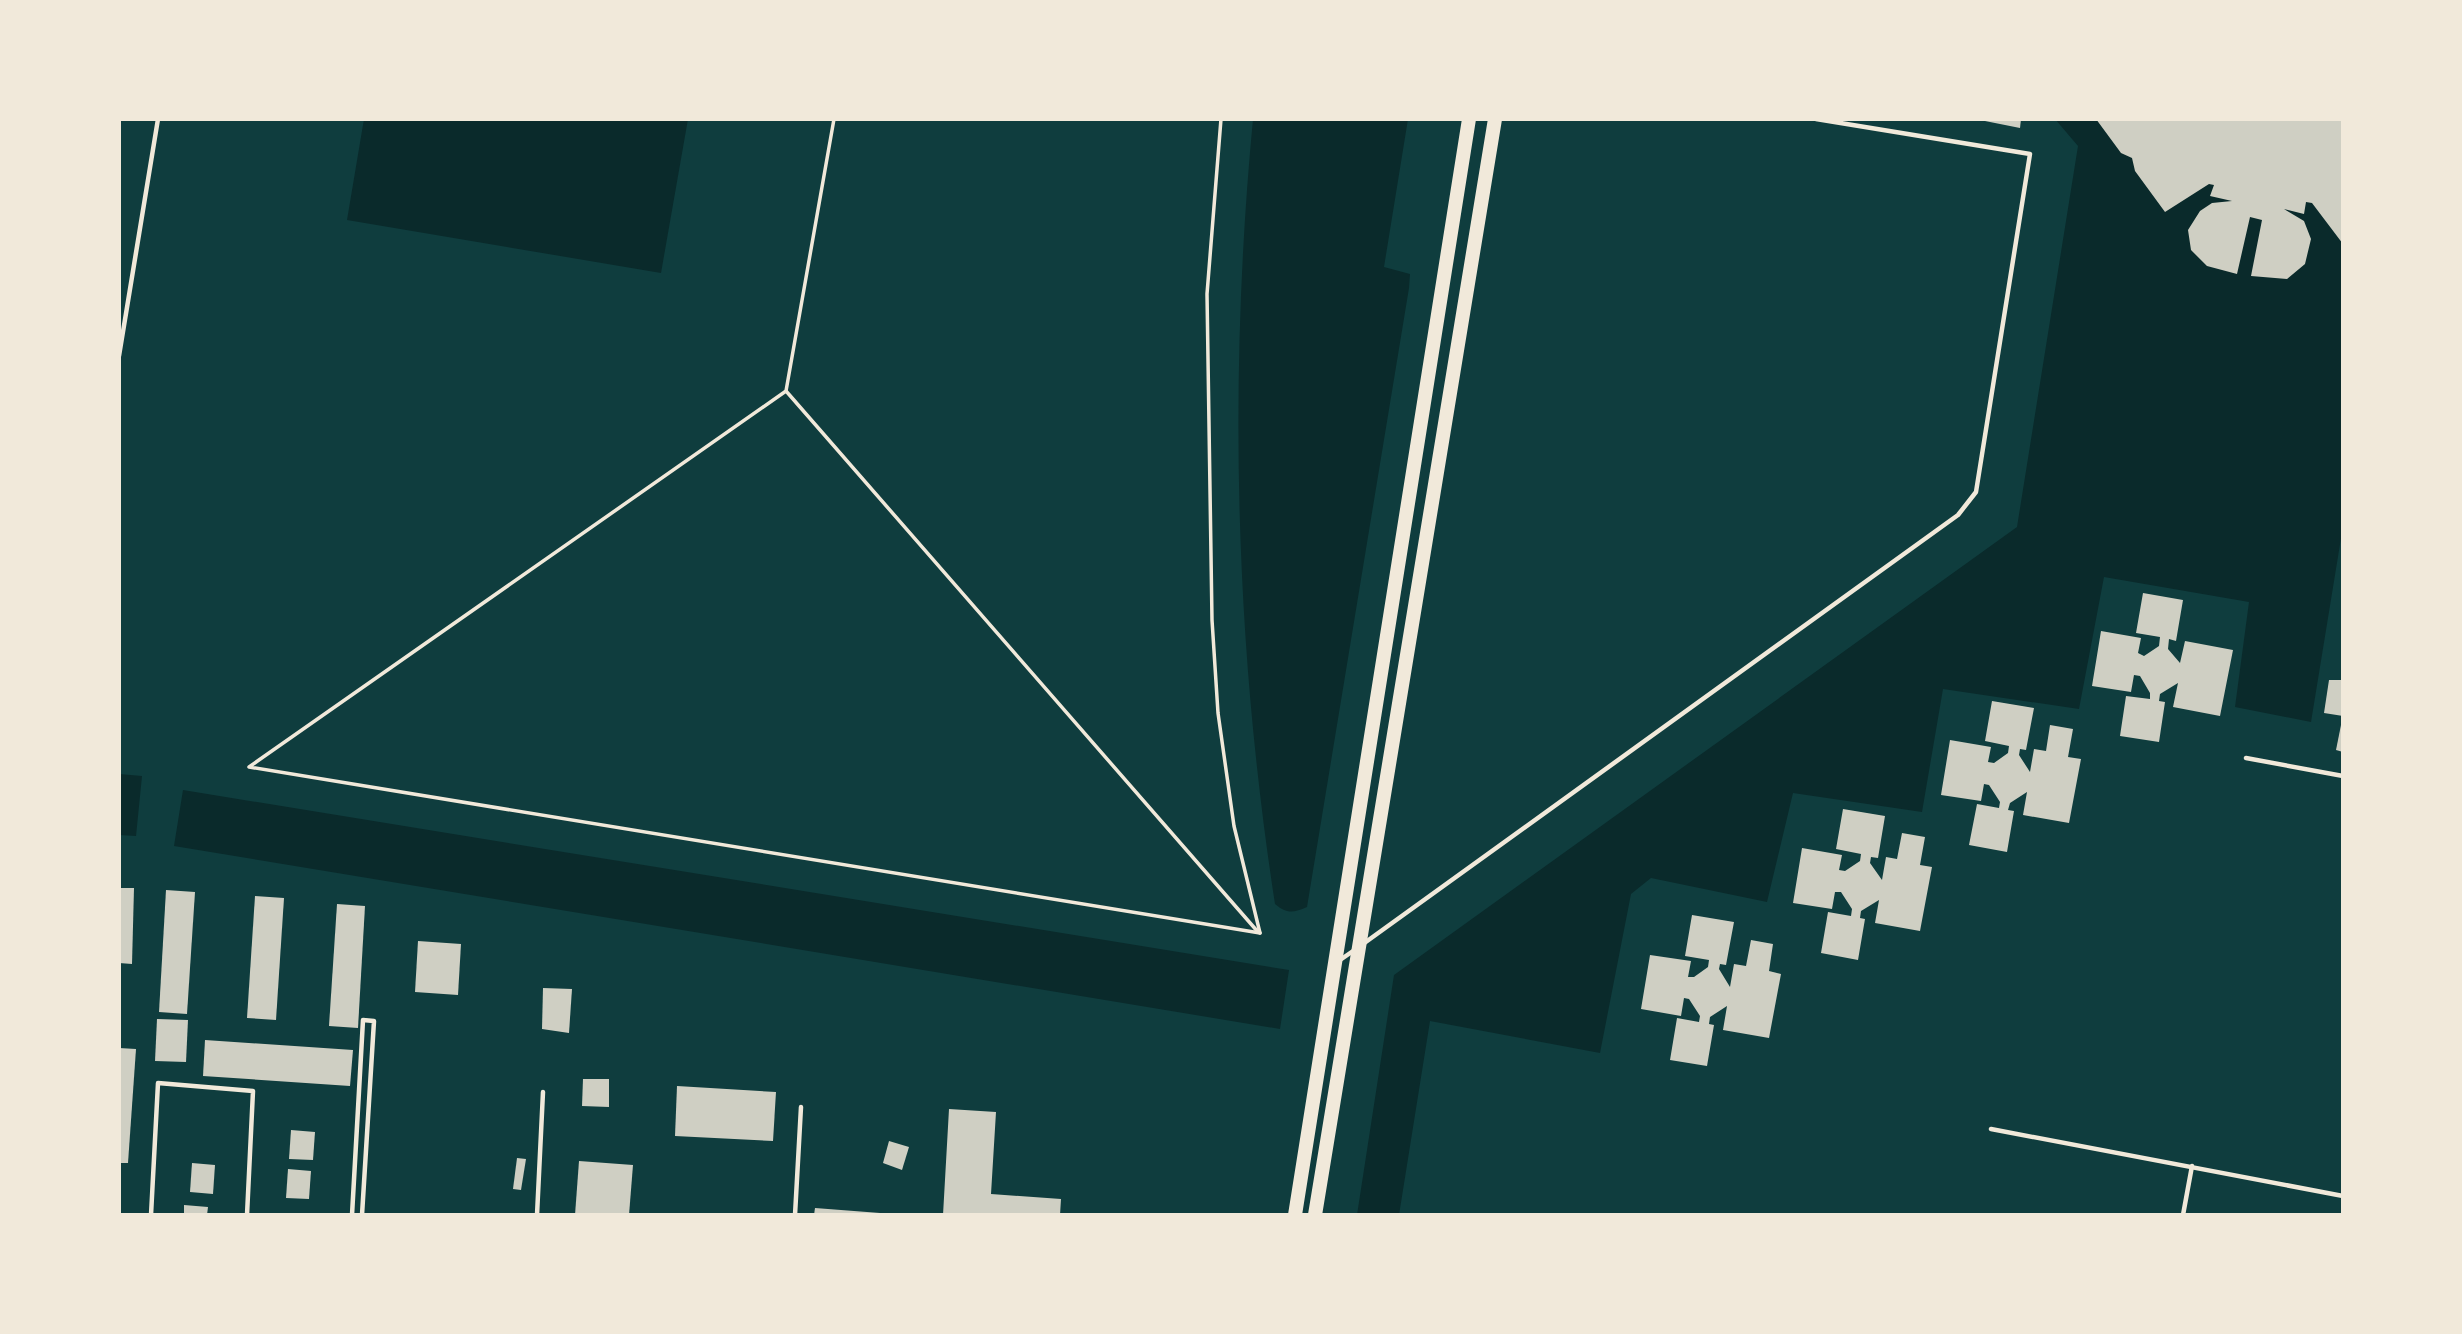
<svg xmlns="http://www.w3.org/2000/svg" width="2462" height="1334" font-family="'Sofia Sans Condensed',sans-serif">
  <rect width="100%" height="100%" fill="#0f3d3e"/>
  <!-- water -->
  <g fill="#0a2a2b">
    <path d="M364,119H688L661,273L347,220Z"/>
    <path d="M1253,119H1408L1384,267L1410,274L1409,288L1307,907C1293,913 1287,914 1275,904C1235,645 1228,380 1253,119Z"/>
    <path d="M2055,119H2343V526L2311,722L2235,707L2249,602L2104,577L2079,709L1943,689L1922,812L1793,793L1767,902L1651,878L1631,894L1600,1053L1430,1021L1399,1215H1357L1394,975L2017,527L2078,146Z"/>
    <path d="M119,774L142,776L136,836L119,835Z"/>
    <path d="M183,790L1289,970L1280,1029L174,846Z"/>
  </g>
  <!-- building -->
  <g fill="#cfcfc3">
    <path d="M1975,119H2021L2020,128Z"/>
    <path d="M2096,119H2343V244L2312,203L2306,202L2304,214L2284,209L2304,221L2311,239L2305,264L2287,279L2251,276L2262,220L2250,217L2237,274L2207,266L2191,250L2188,230L2200,211L2212,203L2232,201L2210,196L2214,185L2209,184L2165,212L2135,171L2132,158L2121,153Z"/>
    <path d="M2143,593L2183,600L2176,641L2169,639L2168,649L2180,663L2185,641L2233,650L2220,716L2173,707L2178,683L2160,694L2159,701L2165,702L2159,742L2120,736L2126,696L2150,699V693L2140,676L2134,675L2131,692L2092,686L2101,631L2141,638L2138,653L2144,656L2159,646L2160,637L2136,633Z"/>
    <path d="M2329,680H2343V716L2324,713Z"/>
    <path d="M1992,701L2034,708L2026,750L2020,749L2019,755L2030,772L2034,749L2046,751L2050,725L2073,729L2068,757L2081,759L2069,823L2023,815L2027,792L2010,803L2008,810L2014,811L2007,852L1969,845L1977,804L1999,808L2000,802L1989,785L1984,784L1981,801L1941,795L1950,740L1991,747L1988,762L1994,763L2008,753L2009,746L1985,741Z"/>
    <path d="M2342,720H2343V752L2336,750Z"/>
    <path d="M1843,809L1885,816L1878,858L1871,857L1870,863L1882,880L1886,857L1897,859L1902,833L1925,837L1920,865L1932,867L1920,931L1875,923L1879,900L1861,911L1860,918L1865,919L1858,960L1821,953L1828,912L1851,916L1852,909L1841,892H1835L1832,909L1793,903L1802,848L1842,855L1839,870L1845,871L1860,861L1861,854L1836,849Z"/>
    <path d="M119,888H134L132,964L119,963Z"/>
    <path d="M166,890L195,892L187,1014L159,1012Z"/>
    <path d="M255,896L284,898L276,1020L247,1018Z"/>
    <path d="M337,904L365,906L358,1028L329,1026Z"/>
    <path d="M1692,915L1734,922L1726,965L1720,964L1719,969L1730,987L1734,964L1746,966L1751,940L1773,944L1769,971L1781,974L1769,1038L1723,1030L1727,1006L1710,1017L1709,1024L1714,1025L1707,1066L1670,1060L1677,1018L1699,1022L1700,1016L1689,999L1684,998L1681,1016L1641,1009L1650,955L1691,961L1688,977H1694L1708,967L1709,960L1685,956Z"/>
    <path d="M418,941L461,944L458,995L415,992Z"/>
    <path d="M543,988L572,989L569,1033L542,1029Z"/>
    <path d="M157,1019L188,1020L186,1062L155,1061Z"/>
    <path d="M205,1040L353,1050L350,1086L203,1076Z"/>
    <path d="M119,1048L136,1049L128,1163H119Z"/>
    <path d="M583,1079H609V1107L582,1106Z"/>
    <path d="M677,1086L776,1092L773,1141L675,1136Z"/>
    <path d="M949,1109L996,1112L991,1194L1061,1199L1060,1215H943Z"/>
    <path d="M291,1130L315,1132L313,1160L289,1159Z"/>
    <path d="M889,1141L909,1147L902,1170L883,1163Z"/>
    <path d="M517,1158L526,1159L521,1190L513,1189Z"/>
    <path d="M579,1161L633,1165L629,1215H575Z"/>
    <path d="M192,1163L215,1165L213,1194L190,1192Z"/>
    <path d="M288,1169L311,1171L309,1199L286,1198Z"/>
    <path d="M184,1205L208,1207L207,1215H184Z"/>
    <path d="M815,1208L880,1213L879,1215H814Z"/>
  </g>
  <g fill="none" stroke-linecap="round" stroke-linejoin="round">
    <!-- path -->
    <g stroke="#f1e9da" stroke-width="3.5">
      <path d="M834,119L786,391L249,767L1260,933"/>
      <path d="M1221,119L1207,294L1212,620L1218,713L1234,826L1260,933"/>
      <path d="M786,391L1258,932"/>
    </g>
    <!-- service -->
    <g stroke="#f1e9da" stroke-width="4.5">
      <path d="M119,356L158,119"/>
      <path d="M2246,758L2343,776"/>
      <path d="M1363,944L1958,515L1976,492L2030,154L1816,119"/>
      <path d="M1340,960L1356,949"/>
      <path d="M1991,1129L2343,1196"/>
      <path d="M151,1215L158,1083L253,1091L247,1215"/>
      <path d="M352,1215L363,1020L374,1021L362,1215"/>
      <path d="M537,1215L543,1092"/>
      <path d="M795,1215L801,1107"/>
      <path d="M2183,1215L2192,1166"/>
    </g>
    <!-- primary -->
    <g stroke="#f1e9da" stroke-width="14">
      <path d="M1295,1215L1469,119"/>
      <path d="M1315,1215L1495,119"/>
    </g>
  </g>
  <!-- border -->
  <rect width="2462" height="1334" fill="none" stroke="#f1e9da" stroke-width="242"/>
</svg>
